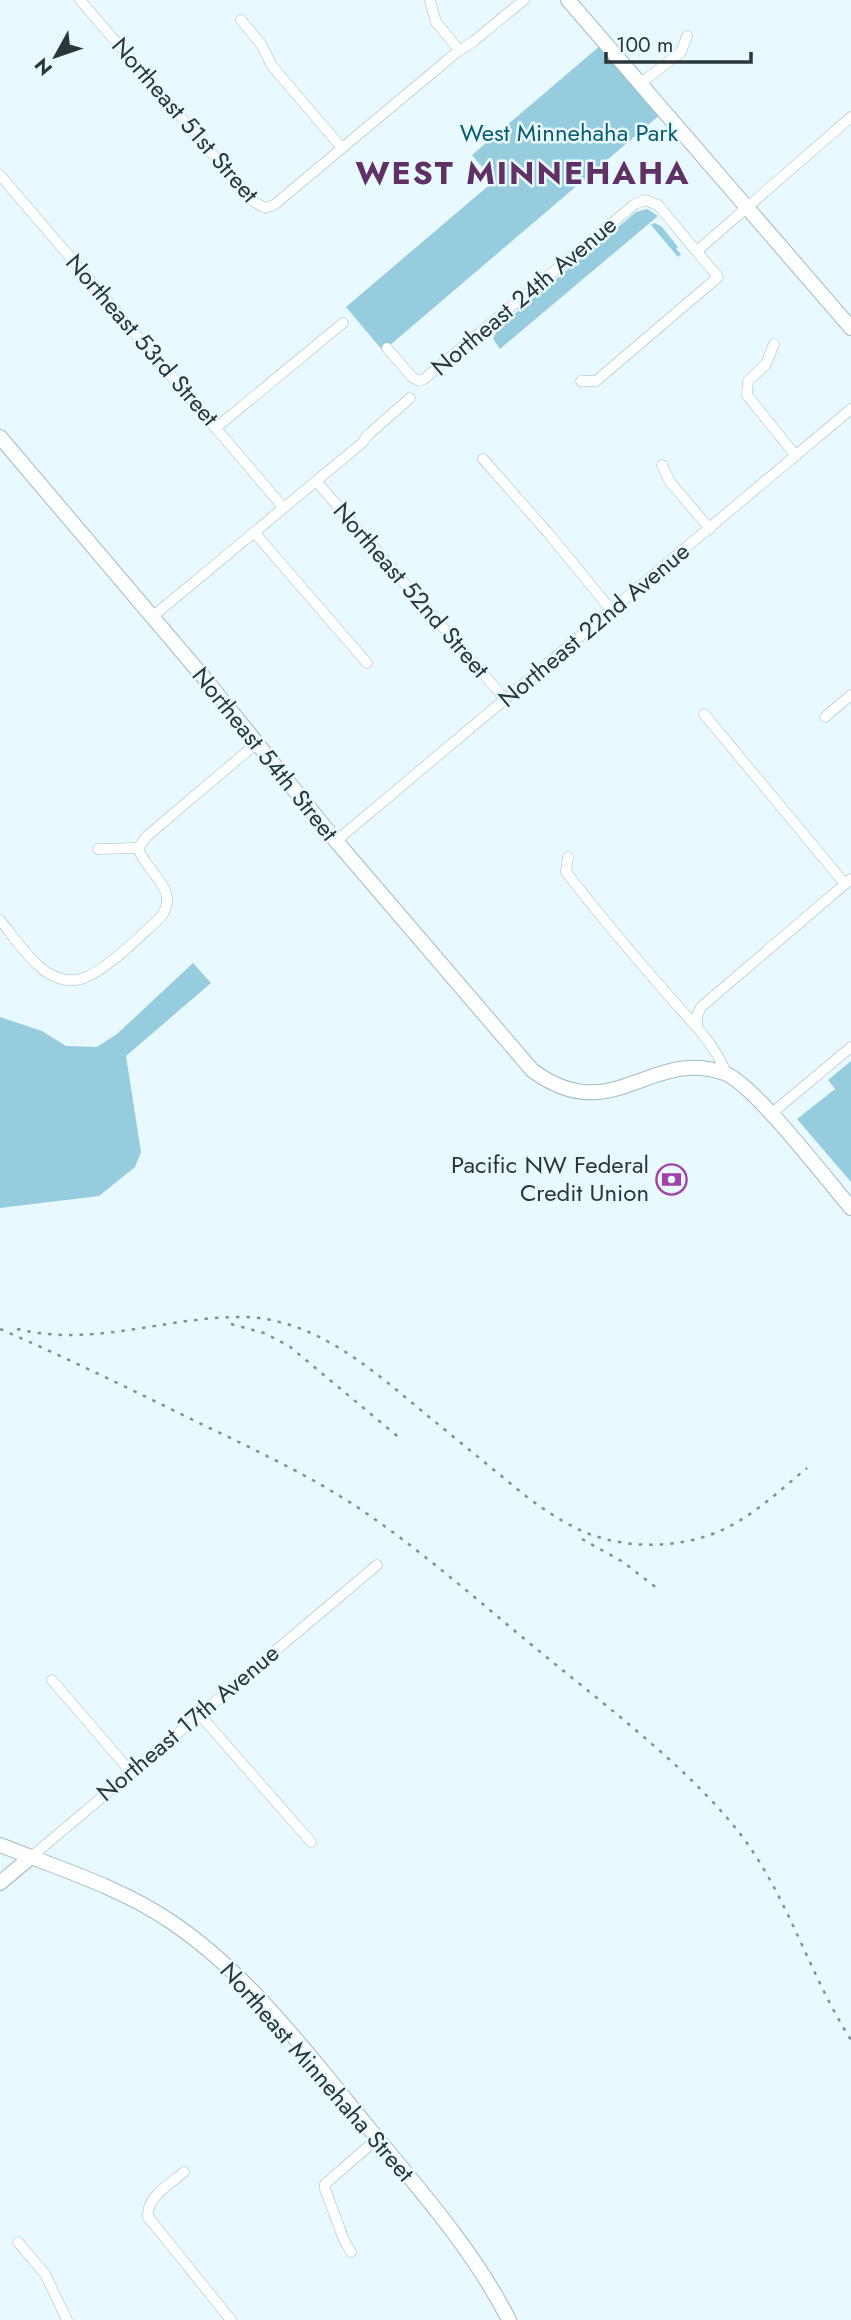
<svg xmlns="http://www.w3.org/2000/svg" width="851" height="2320" font-family="Jost,sans-serif">
  <rect width="100%" height="100%" fill="#e8f9ff"/>
  <!-- green -->
  <g fill="#96cdde">
    <path d="M601,45L661,114L383,351L346,307L494,181L472,155Z"/>
    <path d="M647,209L658,216L500,349L493,339L498,328L636,212Z"/>
    <path d="M654,223L661,226L678,247L676,249L681,254L678,257L651,225Z"/>
    <path d="M193,963L211,983L126,1056L141,1152L135,1167L99,1196L0,1208V1017L42,1031L66,1046L97,1047L117,1034Z"/>
    <path d="M851,1061V1182L797,1119L835,1089L828,1080Z"/>
  </g>
  <g fill="none" stroke-linecap="round" stroke-linejoin="round">
    <defs>
      <g id="street">
        <path d="M80,0L253,201L265,208L274,205L457,52L474,41L524,0"/>
        <path d="M430,1L436,22L459,50"/>
        <path d="M241,20L261,44L272,66L342,148"/>
        <path d="M640,84L681,52L687,36"/>
        <path d="M0,175L283,507"/>
        <path d="M697,251L851,117"/>
        <path d="M774,344L766,364L748,381L747,395L796,456"/>
        <path d="M387,348L412,377L419,381L424,379L635,204L645,200L658,205L718,277L596,381H581"/>
        <path d="M217,427L343,323"/>
        <path d="M483,459L549,534L612,611"/>
        <path d="M662,465L670,482L710,529"/>
        <path d="M316,481L505,699"/>
        <path d="M254,532L367,663"/>
        <path d="M152,617L362,443L368,435L410,398"/>
        <path d="M704,714L845,884"/>
        <path d="M825,717L851,695"/>
        <path d="M336,841L851,409"/>
        <path d="M98,849L138,848"/>
        <path d="M568,857L566,872C597,912 629,950 662,988C685,1016 713,1039 726,1073"/>
        <path d="M0,920C12,935 24,953 39,966C50,977 68,984 84,978C107,970 142,934 161,917C181,889 146,873 138,848L147,836L257,743"/>
        <path d="M697,1026V1016L701,1007L851,879"/>
        <path d="M771,1114L851,1047"/>
        <path d="M52,1680L130,1771"/>
        <path d="M199,1714L311,1842"/>
        <path d="M31,1857L377,1565"/>
        <path d="M184,2172C170,2184 146,2197 148,2217L231,2320"/>
        <path d="M18,2242L45,2274L67,2320"/>
        <path d="M351,2252L344,2240L325,2189V2184L377,2139"/>
      </g>
      <g id="secondary">
        <path d="M568,0L851,328"/>
        <path d="M0,437L205,679L336,841L532,1070C612,1130 650,1047 724,1073C753,1083 827,1180 851,1208"/>
        <path d="M0,1845C57,1868 118,1886 170,1921C249,1974 308,2054 368,2127C418,2188 473,2249 509,2320"/>
        <path d="M0,1883L31,1857"/>
      </g>
    </defs>
    <!-- street casing -->
    <use href="#street" stroke="#a0bcc5" stroke-width="11"/>
    <!-- secondary casing -->
    <use href="#secondary" stroke="#a0bcc5" stroke-width="16"/>
    <!-- street -->
    <use href="#street" stroke="#fff" stroke-width="10"/>
    <!-- secondary -->
    <use href="#secondary" stroke="#fff" stroke-width="14"/>
    <!-- rail -->
    <g stroke="#829095" stroke-width="2.5" stroke-dasharray="3.5 7" stroke-linecap="butt">
      <path d="M231,1324L264,1333L289,1346L402,1440"/>
      <path d="M0,1329C65,1357 128,1388 191,1419C249,1447 310,1475 363,1511C432,1558 495,1616 560,1668C620,1717 698,1777 744,1839C789,1900 810,1976 851,2040"/>
      <path d="M17,1329C91,1347 160,1319 233,1317C312,1314 371,1369 428,1416C461,1443 494,1470 527,1497C546,1511 565,1524 587,1533C634,1552 696,1548 739,1521C764,1506 785,1486 807,1468"/>
      <path d="M582,1539L623,1562L658,1589"/>
    </g>
  </g>
  <!-- icons -->
  <defs>
    <symbol id="bank-ring" viewBox="-11 -11 22 22"><circle r="9.5" fill="#e8f9ff" stroke="#a142aa" stroke-width="1.5"/><path d="M-6-4H6V4H-6ZM0-2.3a2.3 2.3 0 1 0 0 4.6a2.3 2.3 0 1 0 0-4.6Z" fill="#a142aa"/></symbol>
  </defs>
  <g fill-rule="evenodd">
    <use href="#bank-ring" x="654" y="1162" width="35" height="35"/>
  </g>
  <g text-anchor="middle" stroke-width="5" stroke-linejoin="round" paint-order="stroke">
    <!-- street labels -->
    <g font-size="24" fill="#2b363a" stroke="#e8f9ff">
      <text transform="translate(185 120) rotate(49)" y="8">Northeast 51st Street</text>
      <text transform="translate(524 296) rotate(-40)" y="8">Northeast 24th Avenue</text>
      <text transform="translate(142 340) rotate(49)" y="8">Northeast 53rd Street</text>
      <text transform="translate(411 590) rotate(49)" y="8">Northeast 52nd Street</text>
      <text transform="translate(594 625) rotate(-40)" y="8">Northeast 22nd Avenue</text>
      <text transform="translate(265 754) rotate(51)" y="8">Northeast 54th Street</text>
      <text transform="translate(188 1723) rotate(-40)" y="8">Northeast 17th Avenue</text>
      <text transform="translate(317 2072) rotate(49)" y="8">Northeast Minnehaha Street</text>
    </g>
    <!-- park labels -->
    <g font-size="24" fill="#0c5c6f" stroke="#e8f9ff">
      <text x="569" y="141">West Minnehaha Park</text>
    </g>
    <!-- poi labels -->
    <g font-size="24" fill="#2b363a" stroke="#e8f9ff" text-anchor="end">
      <text x="649" y="1173">Pacific NW Federal<tspan x="649" dy="28">Credit Union</tspan></text>
    </g>
    <!-- district labels -->
    <g font-size="32" font-weight="bold" letter-spacing="2" fill="#603164" stroke="#e8f9ff">
      <text x="523" y="184">WEST MINNEHAHA</text>
    </g>
  </g>
  <!-- north arrow -->
  <g transform="translate(56 56) rotate(230)" stroke="#e8f9ff" stroke-width="5" paint-order="stroke">
  <path d="M0-5L12 26L0 18L-12 26Z" fill="#2b363a"/>
  <text y="-10" font-size="19" font-weight="bold" text-anchor="middle" fill="#2b363a">N</text>
  </g>
  <!-- scale -->
  <path d="M606 52v10h145v-10" fill="none" stroke="#2b363a" stroke-width="3.5"/>
  <text x="616" y="52" font-size="21" fill="#2b363a" stroke="#e8f9ff" stroke-width="5" paint-order="stroke">100 m</text>
</svg>
